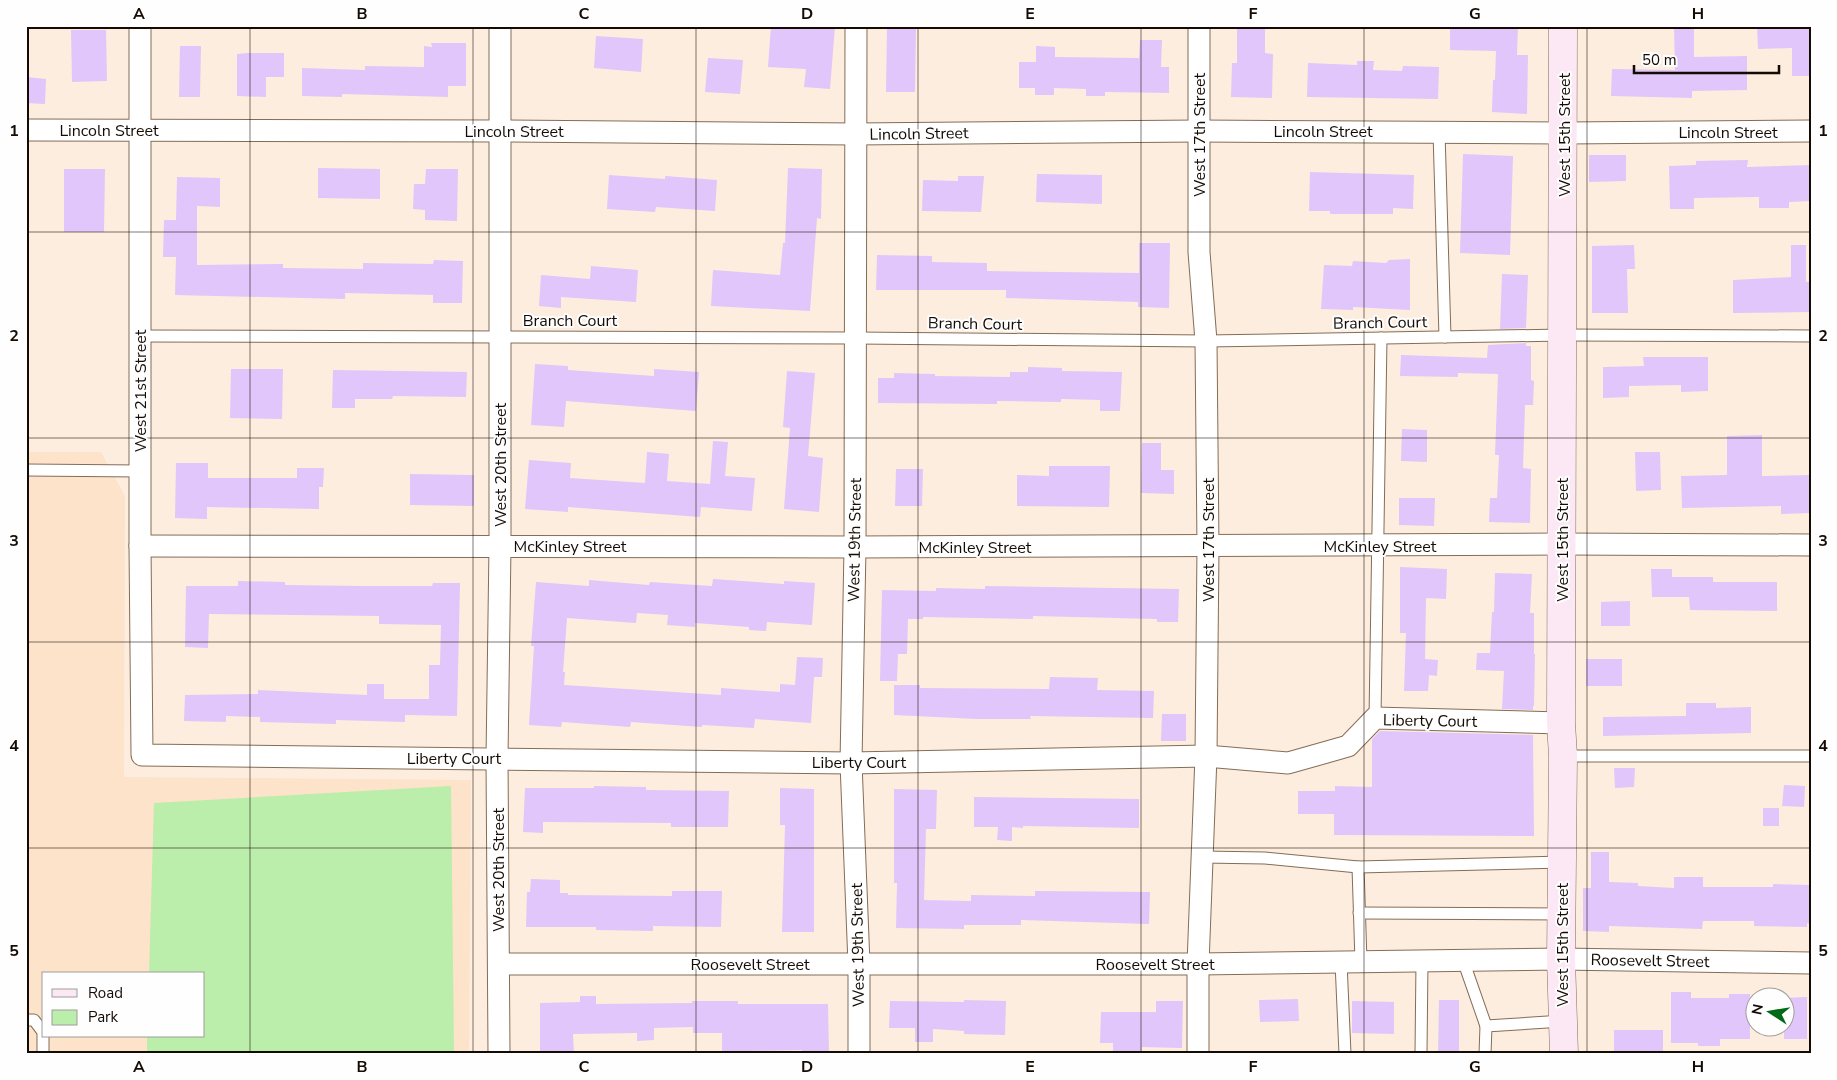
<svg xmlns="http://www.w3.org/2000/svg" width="1837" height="1080" font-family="'Nunito Sans',sans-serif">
  <rect width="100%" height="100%" fill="#fdedde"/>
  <!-- built -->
  <path fill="#fce3c9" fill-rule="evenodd" d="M26,452H101L125,496L124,777L471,780L469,1054H26ZM44,974H204V1036H44Z"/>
  <!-- green -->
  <path fill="#bbedab" d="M451,786L454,1054H147V1036H204V974H149L154,803Z"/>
  <!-- building -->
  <g fill="#e0c6fa">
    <path d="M771,26L809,29V26H835L830,89L804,87L806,69L768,67Z"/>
    <path d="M887,26H916L915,92H886Z"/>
    <path d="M1237,26H1265V53L1273,54L1272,98L1231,97L1232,63H1237Z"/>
    <path d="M1450,26H1518L1517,55H1528L1527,114L1492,112L1493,80H1495L1496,51L1450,50Z"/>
    <path d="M1674,26H1694V57L1747,56V90L1692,91V98L1611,96L1612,69L1675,70Z"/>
    <path d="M1757,26H1811V76H1792V48L1758,49Z"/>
    <path d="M71,30H106L107,81L72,82Z"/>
    <path d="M596,36L643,39L641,72L594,68Z"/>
    <path d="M1140,40H1162L1161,67H1169V93L1105,92V96H1086V89L1054,88V95H1035V88H1019V62H1036V46L1055,47V57L1139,58Z"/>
    <path d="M431,43H466V86H448V97L342,94V97L302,96V68L365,70V66L424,67V46L432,47Z"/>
    <path d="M180,46H201L200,97H179Z"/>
    <path d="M248,53H284V77H266V97L237,96V54Z"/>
    <path d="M708,58L743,60L740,94L705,92Z"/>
    <path d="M1357,61H1374L1373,70L1402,71L1403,66L1439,67L1438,99L1307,97L1308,63L1357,65Z"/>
    <path d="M26,77L46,79L45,104L26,103Z"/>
    <path d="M1463,154L1513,156L1510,255L1460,253Z"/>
    <path d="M1589,155H1626V181L1589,182Z"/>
    <path d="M1748,160L1747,167L1811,165V201L1789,202V208H1759V197L1694,198V209H1670L1669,166L1696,165V161Z"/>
    <path d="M318,168L380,169V199L318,198Z"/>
    <path d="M788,168L822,169L821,219L817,218L810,311L711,306L713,270L780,275L783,243H785Z"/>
    <path d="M64,169H105L104,232H64Z"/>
    <path d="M426,169H458L457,221L425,220V210L413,209L414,184H425Z"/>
    <path d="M1310,172L1414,175L1413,209L1393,208V214H1330V211H1309Z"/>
    <path d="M1037,174L1102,175V204L1036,202Z"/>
    <path d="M609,175L665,179V176L717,180L715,211L656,207L655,212L607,209Z"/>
    <path d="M958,176H984L981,212L922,211L923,180L958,181Z"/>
    <path d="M177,177L220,178V207L197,206V265L283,264V268L363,269V263L433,264L434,260L463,261L462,303H433V295L345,293V299L175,295L176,257H163L164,220H176Z"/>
    <path d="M1139,243H1170L1169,308L1138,307V302L1006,298V290H876L877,255L932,256V262L987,263V271L1139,273Z"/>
    <path d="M1634,245L1635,269H1627L1628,313H1592V246Z"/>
    <path d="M1791,245H1806V282H1811V312L1733,313V280L1791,277Z"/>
    <path d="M1410,259V310L1353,307V310L1321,309L1324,265L1352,266L1353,261L1386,263L1389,260Z"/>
    <path d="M591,266L638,270L636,302L561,297V308L539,306L541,275L590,279Z"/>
    <path d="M1502,274L1528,275L1526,328L1500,329Z"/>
    <path d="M1526,343V346H1531V380L1534,381L1533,405H1525L1523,468L1531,469L1530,523L1489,522L1490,498H1497L1499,455H1495L1498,374L1458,373V377L1400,376L1401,355L1487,358L1488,345Z"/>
    <path d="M1643,357H1708V391L1681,392V385L1629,386V397L1603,398V367L1644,366Z"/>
    <path d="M535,364L568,366V370L654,376V369L699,372L696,411L566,401L564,427L531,425Z"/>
    <path d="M1028,367L1062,368V371L1122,372L1120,411H1100V400L1061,399V402L997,401V404L878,403V378H894V373L935,374V376L1010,377V372H1028Z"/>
    <path d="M231,369H283L282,419L230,418Z"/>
    <path d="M333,370L467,372L466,397L393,396L392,399H355V408H332Z"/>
    <path d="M787,371L815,373L808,456L823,458L819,512L784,509L790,428L783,427Z"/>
    <path d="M1402,429L1427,430V462L1401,461Z"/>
    <path d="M1762,435V476L1810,475L1811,513L1781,514V506L1682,508L1681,476L1727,475V436Z"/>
    <path d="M713,441L728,442L725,476L755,478L752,511L701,507L700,517L568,507V512L525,509L529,460L571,463L570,478L645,483L647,452L669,454L667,481L710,484Z"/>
    <path d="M1142,443H1161V470H1174V494L1141,493Z"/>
    <path d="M1635,452H1660L1661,490L1636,491Z"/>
    <path d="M176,463H208V478H297V468H324L323,487H319V509L207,507V519L175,518Z"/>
    <path d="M1049,466H1110L1109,507L1017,506V475L1049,476Z"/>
    <path d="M896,469H923L922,506H895Z"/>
    <path d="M410,474L474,475V506L410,505Z"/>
    <path d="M1399,498H1435L1434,526L1399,525Z"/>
    <path d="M1400,567L1447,569L1446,599L1426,598L1425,659L1438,660L1437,676L1429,675L1428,691H1404L1406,633H1400Z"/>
    <path d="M1651,569H1672V577H1713V582H1777V611L1690,610L1689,597H1652Z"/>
    <path d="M1495,573L1532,574L1530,613H1534V654H1535L1534,706H1533V710L1502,709L1504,671L1476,670L1477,653H1490L1492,612H1494Z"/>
    <path d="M713,579L784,584V581L815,583L812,625L767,622L766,631L749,630V627L695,623V627L667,625L668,615L637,613L636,623L567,618L563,672H565L564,685L721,695V688L780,692V684L795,685L797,657L823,658L822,677H814L811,723L755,719L754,728L702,725V727L631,722L630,727L562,722L561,727L529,725L534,646H531L536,582L589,586V580L649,585L650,582L712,586Z"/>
    <path d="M238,581L285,582V585L364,586H432L433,583H460L457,716L405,715V722L336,720V724L260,722V717L226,716V722L184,721L185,695L258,694V690L367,695V684H384V699H429V665H440L441,625L379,624V616L209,614L208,648L185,647L186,586H238Z"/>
    <path d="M985,586L1179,589L1178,622H1157V619L1033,616V619L923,617V619H908L907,654H898L897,681H880L882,590L936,591V588L985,589Z"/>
    <path d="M1630,601V626H1601V602Z"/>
    <rect x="1586" y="659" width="36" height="27"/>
    <path d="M1050,677L1098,678L1097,690L1154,691L1153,718L1030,716L1031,719H977L894,715V685H920V688L1049,689Z"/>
    <path d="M1686,703H1716V708L1751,707V733L1603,736V717L1686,716Z"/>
    <path d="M1162,714H1186V741H1161Z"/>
    <path d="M1380,731L1533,735L1534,836L1334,835V814H1298V791H1335V786L1372,787V739Z"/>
    <path d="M1614,768H1635L1634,787L1615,788Z"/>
    <path d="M1784,785L1805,786L1804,807L1782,806Z"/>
    <path d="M594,786L646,787V790L729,791L728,827H671V823L543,822V833L523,832L525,788H594Z"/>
    <path d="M780,788L814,789V932H782L785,825H780Z"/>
    <path d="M894,789L937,790L936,829H926L924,900L971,901V895L1035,896V891L1150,892L1149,924L1021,920V925H964V929L896,928L897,883H894Z"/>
    <path d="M974,797L1139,799V828L1023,826V828L1012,827V841L997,840L998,827H974Z"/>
    <rect x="1763" y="808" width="16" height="18"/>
    <path d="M1591,852H1609V882L1638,883V886L1674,888V877H1703V887H1773V884L1811,885V924L1807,923V927L1754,926V921H1703L1702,929L1609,926V932L1583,931V888H1591Z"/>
    <path d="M531,879L560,880V893H568V895L672,896V891H722L721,927L653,926V931L596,930V927H526L527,892H530Z"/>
    <path d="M1671,992H1691V998H1729V994H1750V1039H1720V1046H1698V1043H1671Z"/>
    <path d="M580,996H596V1004L692,1003V1001H738V1004H828L829,1054H802V1050L744,1051V1054H722V1033H693V1027L654,1028V1040L637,1041V1033L573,1034L574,1054H540V1003L580,1002Z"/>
    <path d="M1807,997V1039H1784V998Z"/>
    <path d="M1298,999L1299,1021L1260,1022L1259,1000Z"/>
    <path d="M964,1000L1006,1001L1005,1035L964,1034V1031L933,1029V1042H915V1028H889L890,1001L964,1002Z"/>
    <path d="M1439,1000H1459V1054H1438Z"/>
    <path d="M1156,1001H1183L1182,1048L1142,1047V1054H1113V1043H1100L1101,1012H1156Z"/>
    <path d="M1352,1001L1394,1002V1034L1352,1033Z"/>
    <rect x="1614" y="1030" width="49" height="24"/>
  </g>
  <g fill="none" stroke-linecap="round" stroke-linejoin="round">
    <defs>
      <g id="lane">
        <path d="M1439,132L1445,337"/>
        <path d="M140,336L856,338L1206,341L1563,335L1811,336"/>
        <path d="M26,470L140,471"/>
        <path d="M1375,718L1381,338"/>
        <path d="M1563,756H1811"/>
        <path d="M1202,857L1265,858L1358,867L1562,862"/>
        <path d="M1358,867L1361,962"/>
        <path d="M1359,913L1561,914"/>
        <path d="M1463,960L1486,1026"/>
        <path d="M1341,962L1345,1054"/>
        <path d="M26,1020H34L43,1032V1054"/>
        <path d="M1421,1054L1422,961"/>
        <path d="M1485,1054L1486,1026L1563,1021"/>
      </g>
      <g id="street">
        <path d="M140,26V546L142,755L851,763L1206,756L1288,763L1348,746L1375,718L1561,723"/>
        <path d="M856,26L855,547L851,763L859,964V1054"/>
        <path d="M26,130L500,131L855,134L1199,131L1564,133L1811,131"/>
        <path d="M140,546L855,547L1561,544L1811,545"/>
        <path d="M499,964H1198L1561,959L1811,963"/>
        <path d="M499,1054L497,758L500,546V26"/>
        <path d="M1198,1054V964L1206,756L1208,547L1206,341L1199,252V26"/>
      </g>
      <path id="secondary" d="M1563,26L1561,723L1563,756L1561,959L1564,1054"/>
    </defs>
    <!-- lane casing -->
    <use href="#lane" stroke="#846d56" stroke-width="13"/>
    <!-- street casing -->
    <use href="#street" stroke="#846d56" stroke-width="23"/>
    <!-- secondary casing -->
    <use href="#secondary" stroke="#846d56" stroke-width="29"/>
    <!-- lane -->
    <use href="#lane" stroke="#fff" stroke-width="11"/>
    <!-- street -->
    <use href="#street" stroke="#fff" stroke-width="21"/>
    <!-- secondary -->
    <use href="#secondary" stroke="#fce8f4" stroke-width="28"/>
  </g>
  <!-- grid -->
  <path fill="none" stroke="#140b04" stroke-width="1" stroke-opacity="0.55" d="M250,26V1054M473,26V1054M696,26V1054M918,26V1054M1141,26V1054M1364,26V1054M1587,26V1054M26,232H1811M26,438H1811M26,642H1811M26,848H1811"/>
  <g text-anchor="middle" stroke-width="4" stroke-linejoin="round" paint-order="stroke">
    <!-- street labels -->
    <g font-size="16" fill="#140b04" stroke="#fefefe">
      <text x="109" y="136">Lincoln Street</text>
      <text x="514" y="137">Lincoln Street</text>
      <text x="1323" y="137">Lincoln Street</text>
      <text x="1728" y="138">Lincoln Street</text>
      <text transform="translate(919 133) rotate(-1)" y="6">Lincoln Street</text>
      <text transform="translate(1199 135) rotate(-90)" y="6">West 17th Street</text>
      <text transform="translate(1564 135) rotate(-90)" y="6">West 15th Street</text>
      <text x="570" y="326">Branch Court</text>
      <text transform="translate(1380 322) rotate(-1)" y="6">Branch Court</text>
      <text transform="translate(975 323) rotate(1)" y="6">Branch Court</text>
      <text transform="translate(140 391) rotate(-90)" y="6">West 21st Street</text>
      <text transform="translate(500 465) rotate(-90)" y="6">West 20th Street</text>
      <text transform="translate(854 540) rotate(-89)" y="6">West 19th Street</text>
      <text transform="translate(1208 540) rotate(-90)" y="6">West 17th Street</text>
      <text transform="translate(1562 540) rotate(-90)" y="6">West 15th Street</text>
      <text x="570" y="552">McKinley Street</text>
      <text x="1380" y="552">McKinley Street</text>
      <text x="975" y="553">McKinley Street</text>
      <text transform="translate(1430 720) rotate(1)" y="6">Liberty Court</text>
      <text x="454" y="764">Liberty Court</text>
      <text x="859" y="768">Liberty Court</text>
      <text transform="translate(498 870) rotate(-90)" y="6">West 20th Street</text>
      <text transform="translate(857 945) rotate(-91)" y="6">West 19th Street</text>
      <text transform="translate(1562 945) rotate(-90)" y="6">West 15th Street</text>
      <text transform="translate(1650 960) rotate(1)" y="6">Roosevelt Street</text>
      <text x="750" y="970">Roosevelt Street</text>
      <text x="1155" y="970">Roosevelt Street</text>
    </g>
  </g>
  <!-- border -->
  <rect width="1837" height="1080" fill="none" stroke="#fefefe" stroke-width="55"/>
  <!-- legend -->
  <rect x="42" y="972" width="162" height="65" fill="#fefefe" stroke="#a09d9a"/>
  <rect x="52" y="989" width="25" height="8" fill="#fce8f4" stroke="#a09d9a"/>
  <text x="88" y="998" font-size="15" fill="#140b04">Road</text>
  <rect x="52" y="1010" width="25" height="15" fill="#bbedab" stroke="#a09d9a"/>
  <text x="88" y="1022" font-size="15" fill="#140b04">Park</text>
  <!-- north arrow -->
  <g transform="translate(1770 1012) rotate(282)"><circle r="24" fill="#fefefe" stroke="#a09d9a"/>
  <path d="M0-4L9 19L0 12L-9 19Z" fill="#006916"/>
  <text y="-8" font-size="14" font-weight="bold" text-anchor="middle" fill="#140b04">N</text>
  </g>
  <!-- scale -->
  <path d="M1634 65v8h145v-8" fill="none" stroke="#140b04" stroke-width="2.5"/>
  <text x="1642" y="65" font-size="15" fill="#140b04" stroke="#fefefe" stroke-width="4" paint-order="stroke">50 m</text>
  <rect x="28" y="28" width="1782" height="1024" fill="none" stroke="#140b04" stroke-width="2"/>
  <g font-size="16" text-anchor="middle" font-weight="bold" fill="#140b04">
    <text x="139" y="19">A</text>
    <text x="362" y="19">B</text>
    <text x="584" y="19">C</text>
    <text x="807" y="19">D</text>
    <text x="1030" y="19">E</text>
    <text x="1253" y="19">F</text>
    <text x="1475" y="19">G</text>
    <text x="1698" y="19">H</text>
    <text x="14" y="136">1</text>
    <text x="1823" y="136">1</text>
    <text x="14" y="341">2</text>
    <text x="1823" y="341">2</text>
    <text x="14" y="546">3</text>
    <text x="1823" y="546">3</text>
    <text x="14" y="751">4</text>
    <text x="1823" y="751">4</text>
    <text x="14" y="956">5</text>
    <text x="1823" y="956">5</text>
    <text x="139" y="1072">A</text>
    <text x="362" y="1072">B</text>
    <text x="584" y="1072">C</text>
    <text x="807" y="1072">D</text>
    <text x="1030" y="1072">E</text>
    <text x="1253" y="1072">F</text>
    <text x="1475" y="1072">G</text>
    <text x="1698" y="1072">H</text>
  </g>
</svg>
